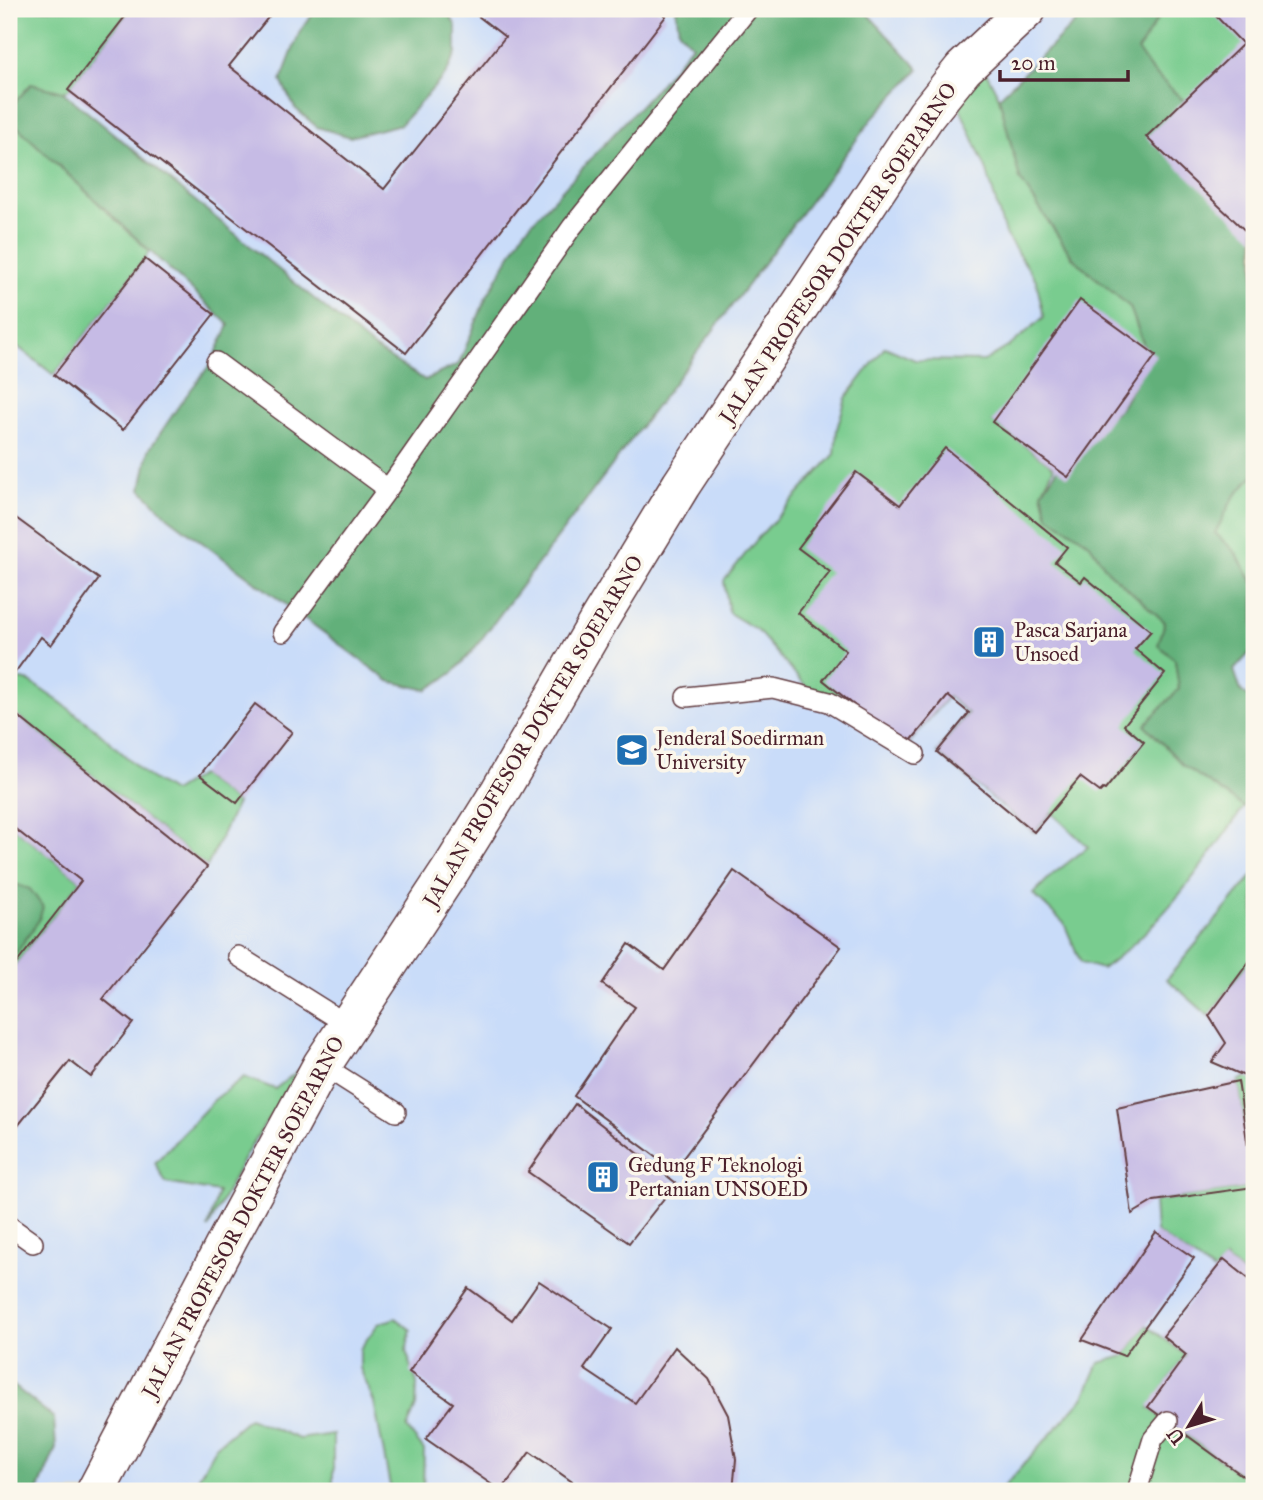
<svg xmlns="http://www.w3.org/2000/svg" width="1263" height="1500" font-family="'IM FELL Great Primer',serif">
  <rect width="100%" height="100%" fill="#fbf7ec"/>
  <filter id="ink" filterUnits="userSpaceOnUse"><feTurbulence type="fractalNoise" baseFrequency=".0143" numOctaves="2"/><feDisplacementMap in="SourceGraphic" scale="14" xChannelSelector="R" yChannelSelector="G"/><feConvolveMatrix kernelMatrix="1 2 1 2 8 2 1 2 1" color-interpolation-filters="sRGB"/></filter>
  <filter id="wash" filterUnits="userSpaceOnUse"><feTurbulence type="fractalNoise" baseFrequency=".00686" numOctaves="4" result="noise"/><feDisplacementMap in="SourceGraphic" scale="28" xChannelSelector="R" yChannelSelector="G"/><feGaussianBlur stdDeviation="1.57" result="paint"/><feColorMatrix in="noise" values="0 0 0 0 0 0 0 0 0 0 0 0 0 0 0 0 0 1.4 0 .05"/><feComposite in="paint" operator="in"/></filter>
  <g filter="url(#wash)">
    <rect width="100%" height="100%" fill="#e7e0bc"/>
    <!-- built -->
    <rect fill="#c9dcf9" x="9" y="9" width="1245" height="1482"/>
    <!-- green -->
    <g fill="#79cc8f" stroke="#62765d" stroke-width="2">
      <path d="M13,9H131L68,90L63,92L31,84L9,109V14Z"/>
      <path d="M1168,9H1254V136L1227,114L1183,100L1151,70L1137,51L1158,18Z"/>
      <path d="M982,64L999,97L1020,179L1073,258L1130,307L1149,360L993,422L1054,467L1042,492L1048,516L1089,543L1108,571L1165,622L1175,660L1179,689L1145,725L1183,765L1244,807C1202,866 1162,926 1102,969L1081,963L1064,923L1033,894L1052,875L1088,847L1051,812L1034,832L937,752L968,713L948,696L906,747L855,706L832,703L807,688L757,630L729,613L724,581L759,537L835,454L837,429L846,398L885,347L915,360L984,361L1011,345L1044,317L1036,280L1005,234L987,171L960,108L946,97Z"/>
      <path d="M9,119L149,251L145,259L54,375L18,347L9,344Z"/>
      <path d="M1254,475V584L1235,552L1215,533L1233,498Z"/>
      <path d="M9,677L30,682L60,702L98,731L146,775L173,792L200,775L237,803L207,867L9,709Z"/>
      <path d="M9,824L81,881L9,973Z"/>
      <path d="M1254,874V955L1209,1016L1167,979Z"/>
      <path d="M300,1069L245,1156L208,1228L218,1192L166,1183L155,1163L214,1100L244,1077L275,1089Z"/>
      <path d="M1249,1076L1254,1080V1283L1225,1259L1214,1272L1156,1232L1154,1201L1254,1187L1238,1081Z"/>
      <path d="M395,1318L411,1330L406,1351L417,1383L416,1406L407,1428L424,1450L423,1491H391L374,1402L360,1368V1349L378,1324Z"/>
      <path d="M1146,1325L1186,1355L1149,1408L1254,1484V1491H1000L1084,1397L1099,1363L1124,1356Z"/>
      <path d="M249,1418L299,1439L333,1434V1491H191L216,1446Z"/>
    </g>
    <!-- forest -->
    <g fill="#62b07a" stroke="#566852" stroke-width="2">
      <path d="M317,9H446L456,26V53L446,74L401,124L350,137L317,127L295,108L281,81L300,31Z"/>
      <path d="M676,9H863L919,69L872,119L474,649L454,672L427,690L389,681L168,517L141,489L149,450L180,404L212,362L229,325L9,119V109L31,84L63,92L374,348L425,380L459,364L485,300L524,231L661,83L692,45L679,31Z"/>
      <path d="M1089,9H1168L1158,18L1138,51L1151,70L1183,100L1227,114L1254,136V475L1233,498L1215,533L1235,552L1254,584V648L1234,670L1241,691L1254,701V799L1244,807L1183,765L1145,725L1179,689L1175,660L1158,645L1165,622L1108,571L1089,543L1048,516L1042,492L1073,446L1120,409L1149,359L1130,307L1073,258L1020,179L999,97Z"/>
      <path d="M9,882L30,889L43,907L39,920L9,963Z"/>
      <path d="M9,1382L54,1418L56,1448L38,1491H9Z"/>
    </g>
    <g id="blocks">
      <!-- building -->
      <g fill="#c6bbe5">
        <path d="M131,9H275L229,66L384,189L505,37L469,9H657L666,16L406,353L68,90Z"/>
        <path d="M1209,9H1254V239L1146,137L1243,44Z"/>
        <path d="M145,259L214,314L123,430L54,375Z"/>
        <path d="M1080,300L1156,355L1068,477L992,422Z"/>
        <path d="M945,448L1067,547L1055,562L1081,582L1085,577L1151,631L1135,649L1165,674L1124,725L1144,742L1105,790L1103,789L1100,792L1080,777L1034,832L937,752L969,713L948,696L906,747L823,680L846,651L798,613L830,572L798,548L856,472L900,505Z"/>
        <path d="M9,513L99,579L51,645L41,637L11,678L9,677Z"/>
        <path d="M255,704L292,732L237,803L200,775Z"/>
        <path d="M9,709L207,867L103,999L133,1023L91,1077L70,1061L9,1137V973L81,881L9,824Z"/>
        <path d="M734,871L841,947L674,1170L574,1096L635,1007L602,984L629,944L664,970Z"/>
        <path d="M1254,955V1080L1212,1062L1226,1043L1209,1016Z"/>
        <path d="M1238,1081L1254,1187L1154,1201L1132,1214L1117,1108Z"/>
        <path d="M575,1104L676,1183L629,1243L528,1172Z"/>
        <path d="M1156,1232L1194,1258L1124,1356L1082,1340Z"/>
        <path d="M1224,1259L1254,1283V1484L1148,1407L1186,1355L1163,1336Z"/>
        <path d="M539,1281L612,1329L584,1369L635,1403L675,1347L709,1379L728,1415L736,1459L733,1491H574L578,1486L530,1452L501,1491L426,1439L453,1403L409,1372L468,1288L512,1320Z"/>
      </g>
    </g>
  </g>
  <g filter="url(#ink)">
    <use href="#blocks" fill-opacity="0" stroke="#623c41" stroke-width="2"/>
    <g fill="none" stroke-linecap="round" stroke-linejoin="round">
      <defs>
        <g id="service">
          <path d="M216,362L388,489"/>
          <path d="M283,632L388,489L572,227L748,9"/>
          <path d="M686,697L773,688L829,702L915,754"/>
          <path d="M238,956L348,1025"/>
          <path d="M322,1065L396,1112"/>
          <path d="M9,1226L33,1243"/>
          <path d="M1137,1491L1153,1439L1168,1421"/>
        </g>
        <path id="tertiary" d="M96,1491L229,1237L322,1065L452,868L500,791L599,620L681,485L926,115L963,69L1027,9"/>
      </defs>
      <!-- service casing -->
      <use href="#service" stroke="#623c41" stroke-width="22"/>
      <!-- tertiary casing -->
      <use href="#tertiary" stroke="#623c41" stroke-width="41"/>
      <!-- service -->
      <use href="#service" stroke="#fff" stroke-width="19"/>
      <!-- tertiary -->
      <use href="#tertiary" stroke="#fff" stroke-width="38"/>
    </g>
  </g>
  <!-- icons -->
  <defs>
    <symbol id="building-square" viewBox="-11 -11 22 22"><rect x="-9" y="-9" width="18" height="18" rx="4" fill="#1f6fb2" stroke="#fbf7ec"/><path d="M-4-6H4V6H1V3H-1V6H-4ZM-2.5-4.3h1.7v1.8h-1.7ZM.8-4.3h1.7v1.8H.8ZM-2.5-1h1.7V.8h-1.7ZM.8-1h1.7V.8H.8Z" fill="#fff"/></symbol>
    <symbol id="university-square" viewBox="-11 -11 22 22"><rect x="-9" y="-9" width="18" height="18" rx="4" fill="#1f6fb2" stroke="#fbf7ec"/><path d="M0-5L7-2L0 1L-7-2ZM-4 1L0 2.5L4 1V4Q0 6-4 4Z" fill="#fff"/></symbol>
  </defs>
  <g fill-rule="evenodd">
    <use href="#building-square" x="970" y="623" width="38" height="38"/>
    <use href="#university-square" x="613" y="731" width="38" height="38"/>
    <use href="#building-square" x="584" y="1158" width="38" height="38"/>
  </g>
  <g text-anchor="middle" stroke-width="7" stroke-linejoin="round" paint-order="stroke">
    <!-- street labels -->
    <g font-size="21" fill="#4a1f2b" stroke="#fbf7ec">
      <text transform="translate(838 253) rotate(-56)" y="7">JALAN PROFESOR DOKTER SOEPARNO</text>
      <text transform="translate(533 731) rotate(-59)" y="7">JALAN PROFESOR DOKTER SOEPARNO</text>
      <text transform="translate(243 1217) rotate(-62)" y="7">JALAN PROFESOR DOKTER SOEPARNO</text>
    </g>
    <!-- poi labels -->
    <g font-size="21" fill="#4a1f2b" stroke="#fbf7ec" text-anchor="start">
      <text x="1014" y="637">Pasca Sarjana<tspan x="1014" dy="24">Unsoed</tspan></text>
      <text x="656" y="745">Jenderal Soedirman<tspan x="656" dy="24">University</tspan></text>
      <text x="628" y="1172">Gedung F Teknologi<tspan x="628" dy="24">Pertanian UNSOED</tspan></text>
    </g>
  </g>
  <!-- margin -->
  <rect width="1263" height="1500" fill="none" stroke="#fbf7ec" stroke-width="35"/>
  <!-- north arrow -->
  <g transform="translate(1189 1426) rotate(232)" stroke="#fbf7ec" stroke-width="5" paint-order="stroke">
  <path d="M0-5L12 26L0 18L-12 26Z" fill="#4a1f2b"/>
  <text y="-10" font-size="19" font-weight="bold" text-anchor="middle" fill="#4a1f2b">U</text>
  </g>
  <!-- scale -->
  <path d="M1000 70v10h128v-10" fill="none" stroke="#4a1f2b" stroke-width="3.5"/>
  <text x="1011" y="70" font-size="21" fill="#4a1f2b" stroke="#fbf7ec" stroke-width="5" paint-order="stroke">20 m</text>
</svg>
